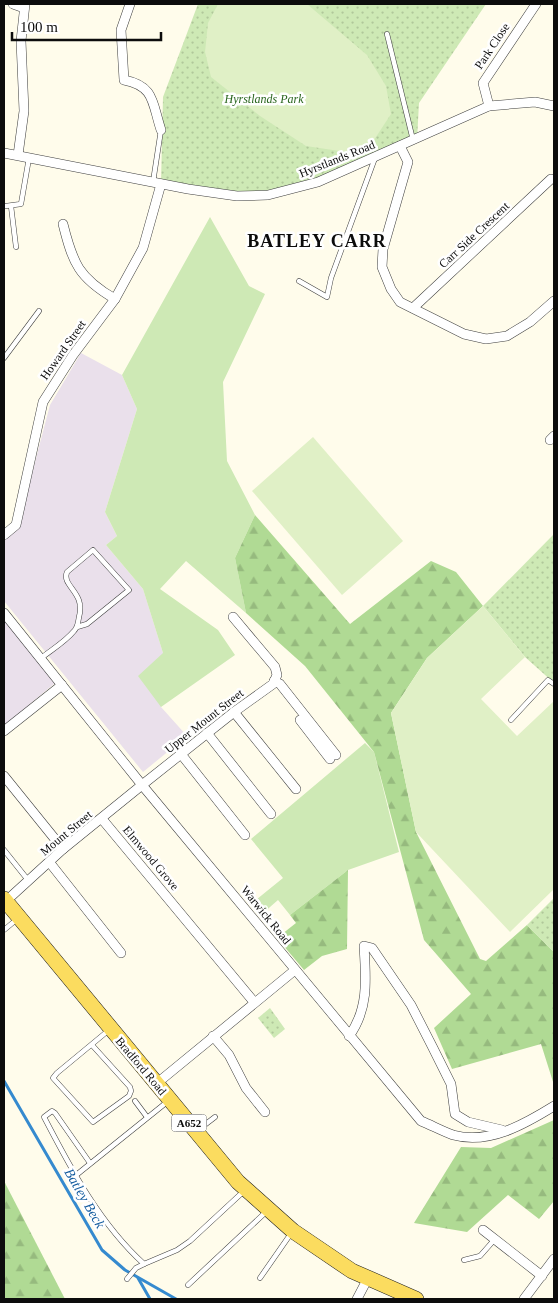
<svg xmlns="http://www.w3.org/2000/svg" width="558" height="1303" font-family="'Times New Roman',serif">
  <defs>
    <pattern id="forest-firs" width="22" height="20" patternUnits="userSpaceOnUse" patternTransform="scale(1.25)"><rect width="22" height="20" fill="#b0da94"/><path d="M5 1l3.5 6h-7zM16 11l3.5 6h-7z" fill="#96ba7e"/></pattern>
    <pattern id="park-dots" width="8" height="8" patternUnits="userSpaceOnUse" patternTransform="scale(1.25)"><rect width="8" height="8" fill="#cee9b5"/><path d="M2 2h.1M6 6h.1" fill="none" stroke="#b0c79a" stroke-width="1.8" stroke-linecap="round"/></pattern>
  </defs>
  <rect width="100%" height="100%" fill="#fffceb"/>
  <!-- industrial -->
  <g fill="#eae0eb">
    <path d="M81,353L122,375L137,409L105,512L117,536L106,545L143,589L163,653L161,707L187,736L143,772L4,601V541L17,530L50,405Z"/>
    <path d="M4,618L55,683L4,726Z"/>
  </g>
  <!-- grass -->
  <g fill="#cee9b5">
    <path d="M210,217L249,286L265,294L223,382L227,461L255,515L235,558L246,613L186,561L160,589L218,630L235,655L161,707L138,676L163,653L143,589L106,545L117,536L105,512L137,409L122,375Z"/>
    <path d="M365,743L374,752L399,852L348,870L290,915L278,900L262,914L252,903L283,878L251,839Z"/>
  </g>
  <!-- forest -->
  <g fill="url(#forest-firs)">
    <path d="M255,515L350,624L431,561L456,572L483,606L427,658L391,713L416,832L480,959L486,961L527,925L554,952V1085L541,1044L452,1069L434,1028L471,994L424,940L374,752L305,666L246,613L235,558Z"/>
    <path d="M348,870L347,949L322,956L304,970L277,938L296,923L290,915Z"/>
    <path d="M554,1120V1201L539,1219L508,1195L467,1232L414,1223L461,1147L491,1148Z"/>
    <path d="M4,1181L65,1299H4Z"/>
  </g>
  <!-- park -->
  <g fill="url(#park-dots)">
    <path d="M198,4H486L419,103L417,140L318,182L268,195L161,184L163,97Z"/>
    <path d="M554,534V683L525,657L483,606Z"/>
    <path d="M554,898V952L527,925Z"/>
    <path d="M270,1008L285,1029L274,1038L258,1018Z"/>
  </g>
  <!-- pitch -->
  <g fill="#e0f0c6">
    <path d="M218,4H307L367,55L386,86L391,114L374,140L346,152L306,146L260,116L211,77L205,52L208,23Z"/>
    <path d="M313,437L403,541L342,595L252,491Z"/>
    <path d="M483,606L525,657L481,699L517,736L554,701V889L510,932L416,832L391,713L427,658Z"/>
  </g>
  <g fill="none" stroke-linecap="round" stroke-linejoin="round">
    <!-- stream -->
    <g stroke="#358acf" stroke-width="3">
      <path d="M4,1081L102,1250L125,1270L176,1299"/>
      <path d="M138,1278L150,1299"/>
    </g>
    <defs>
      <g id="lane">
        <path d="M387,34L413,140"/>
        <path d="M153,182L161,130"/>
        <path d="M6,206L21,204L29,158"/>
        <path d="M11,206L16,247"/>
        <path d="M299,281L327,297L331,278L375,158"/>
        <path d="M4,358L39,311"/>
        <path d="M40,659C51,650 65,642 74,631C78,627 78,622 79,617C86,592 61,586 67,572L93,550L129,590L87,624L77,627"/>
        <path d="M511,720L548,680L554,684"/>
        <path d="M4,850L28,880"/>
        <path d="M4,930L16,920"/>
        <path d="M92,1045L130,1087L131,1091L129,1096L93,1122L53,1078L57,1073L109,1030"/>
        <path d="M135,1101L147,1117"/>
        <path d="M198,1130L215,1117"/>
        <path d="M90,1163L55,1113L52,1111L44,1117C71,1169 100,1224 144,1264L177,1250L190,1241L244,1191"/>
        <path d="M75,1176L167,1102"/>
        <path d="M464,1260L480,1256L495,1239"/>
        <path d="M260,1278L292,1232"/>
        <path d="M127,1279L136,1268L144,1264"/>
        <path d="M188,1285L267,1211"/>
      </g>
      <g id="street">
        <path d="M13,4L24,8"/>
        <path d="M130,4L121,30L124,80C155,86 152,103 161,130"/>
        <path d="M489,106L483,83L536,4"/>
        <path d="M400,146L408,162L383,249L382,267L391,289L400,302L464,334L486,339L507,336L530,322L554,301"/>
        <path d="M4,153L188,189L237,196L268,195L318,182L489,106L535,102L554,106"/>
        <path d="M18,155L24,111L21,41L25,4"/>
        <path d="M63,224C73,264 79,278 115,299"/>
        <path d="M413,308L551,179"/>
        <path d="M550,440L554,436"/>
        <path d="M4,535L16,525L43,402L73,355L115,299L143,248L161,184"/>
        <path d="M4,613L142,785L421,1121C431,1125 442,1131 453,1135C489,1145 525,1124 554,1106"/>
        <path d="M274,681L280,684L336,755"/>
        <path d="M234,712L296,789"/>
        <path d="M300,720L330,759"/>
        <path d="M4,731L62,685"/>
        <path d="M207,733L271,814"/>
        <path d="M181,754L245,835"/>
        <path d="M4,776L63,849"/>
        <path d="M102,819L254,1002"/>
        <path d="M50,863L121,953"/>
        <path d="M6,901L63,849L142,785L234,712L273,684L277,675L275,667L233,617"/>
        <path d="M213,1036L229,1055L246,1088L265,1112"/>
        <path d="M349,1036C369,1009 366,978 364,946L372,948L411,1005L432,1046L451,1084L455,1114L468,1122L502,1130"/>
        <path d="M156,1084L295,970"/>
        <path d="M483,1230L542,1276"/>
        <path d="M357,1299L368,1278"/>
        <path d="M524,1299L554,1259"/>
      </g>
      <path id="primary" d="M4,899L238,1182L293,1231L352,1271L416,1299"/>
    </defs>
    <!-- lane casing -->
    <use href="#lane" stroke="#3f3f3f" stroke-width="5.5"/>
    <!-- street casing -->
    <use href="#street" stroke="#3f3f3f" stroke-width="10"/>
    <!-- primary casing -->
    <use href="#primary" stroke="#1d1d1d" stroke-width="16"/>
    <!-- lane -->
    <use href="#lane" stroke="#fff" stroke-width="4.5"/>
    <!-- street -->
    <use href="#street" stroke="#fff" stroke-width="9"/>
    <!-- primary -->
    <use href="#primary" stroke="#fbdc5f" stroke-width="15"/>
  </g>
  <g text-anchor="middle" stroke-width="5" stroke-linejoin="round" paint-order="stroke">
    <!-- shield labels -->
    <rect fill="#fff" stroke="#555" stroke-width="1" x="171.5" y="1114.5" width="35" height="17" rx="4"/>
    <g font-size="11" font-weight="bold" fill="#0c0c0c">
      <text x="189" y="1127">A652</text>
    </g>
    <!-- street labels -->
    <g font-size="12" fill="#0c0c0c" stroke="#fff">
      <text transform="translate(492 46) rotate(-56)" y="4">Park Close</text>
      <text transform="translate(337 159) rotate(-22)" y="4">Hyrstlands Road</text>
      <text transform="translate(474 235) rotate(-43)" y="4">Carr Side Crescent</text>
      <text transform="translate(63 350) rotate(-55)" y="4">Howard Street</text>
      <text transform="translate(204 721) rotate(-38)" y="4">Upper Mount Street</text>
      <text transform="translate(66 833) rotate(-40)" y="4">Mount Street</text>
      <text transform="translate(151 858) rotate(50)" y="4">Elmwood Grove</text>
      <text transform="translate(266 915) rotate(51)" y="4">Warwick Road</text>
      <text transform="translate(141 1066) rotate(50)" y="4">Bradford Road</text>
    </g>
    <!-- park labels -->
    <g font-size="12" font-style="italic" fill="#27641c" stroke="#fff">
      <text x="264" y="103">Hyrstlands Park</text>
    </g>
    <!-- water labels -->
    <g font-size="14" font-style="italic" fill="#145c9f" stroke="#fff">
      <text transform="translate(85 1198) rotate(60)" y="5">Batley Beck</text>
    </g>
    <!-- district labels -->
    <g font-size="18" font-weight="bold" letter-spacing="1" fill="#0c0c0c" stroke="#fff">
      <text x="317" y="247">BATLEY CARR</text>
    </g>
  </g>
  <!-- border -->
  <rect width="558" height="1303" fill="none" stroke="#0c0c0c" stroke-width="10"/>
  <!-- scale -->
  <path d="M12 32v8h149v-8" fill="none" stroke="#0c0c0c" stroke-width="2.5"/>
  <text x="20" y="32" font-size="15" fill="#0c0c0c" stroke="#ffffff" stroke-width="4" paint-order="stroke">100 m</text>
</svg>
